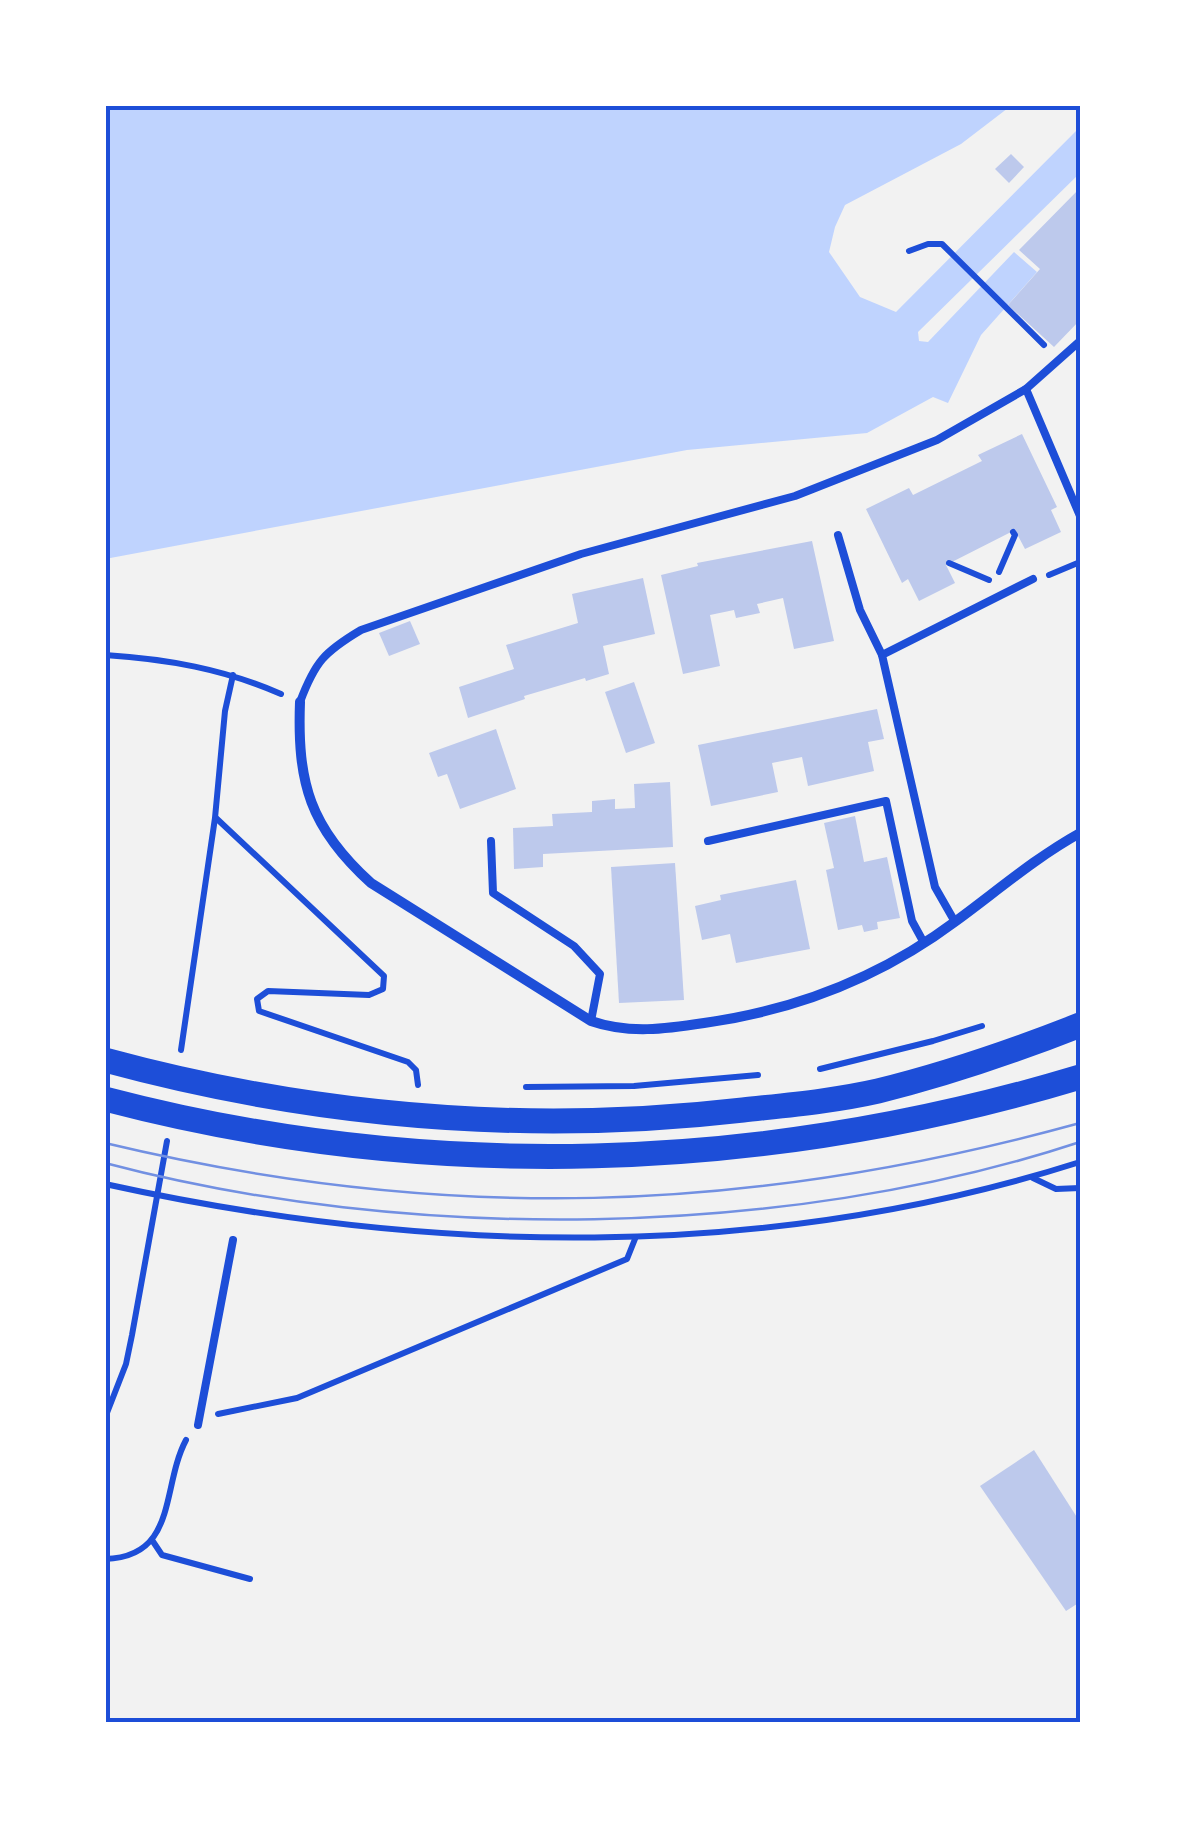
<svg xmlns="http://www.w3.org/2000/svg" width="1185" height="1827" font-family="'PT Sans',sans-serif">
  <rect width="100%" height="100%" fill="#f2f2f2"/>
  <!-- water -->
  <path fill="#bfd3fe" d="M105,105H1012L961,144L845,205L835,227L829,252L860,297L896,312L1080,127V173L918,332L919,341L928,342L1014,252L1037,272L981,335L948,403L933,397L867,433L687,450L105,559Z"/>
  <!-- building -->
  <g fill="#bdc9ec">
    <path d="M1011,154L1024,167L1009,183L995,169Z"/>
    <path d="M1080,188V320L1054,347L1008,305L1040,269L1019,250Z"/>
    <path d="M1022,434L1057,507L1051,510L1061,532L1025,549L1015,530L946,565L955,583L919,601L908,579L902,583L866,509L909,488L913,495L982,461L978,455Z"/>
    <path d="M812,541L834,641L794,649L783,598L757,604L760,613L736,618L734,610L710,615L720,666L683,674L661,575L698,566L697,563Z"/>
    <path d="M643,578L655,634L603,646L609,674L586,681L585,678L524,696L525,699L468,718L459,687L514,669L506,645L578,623L572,594Z"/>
    <path d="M410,621L420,644L389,656L379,633Z"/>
    <path d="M634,682L655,743L626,753L605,692Z"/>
    <path d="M877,709L884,739L868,742L874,771L808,786L802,757L772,763L778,792L711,806L698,745Z"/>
    <path d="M496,729L516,789L460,809L447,774L438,777L429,753Z"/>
    <path d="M670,782L673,847L543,854V867L514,869L513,828L553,826L552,814L592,812V801L615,799V809L635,808L634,784Z"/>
    <path d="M855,816L864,862L887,857L900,918L877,922L878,929L864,932L862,925L838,930L826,870L834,868L824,823Z"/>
    <path d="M675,863L684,1000L619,1003L611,867Z"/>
    <path d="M796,880L810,949L736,963L730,934L702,940L695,906L721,900L720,895Z"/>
    <path d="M1034,1450L1080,1522V1602L1066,1611L980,1486Z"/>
  </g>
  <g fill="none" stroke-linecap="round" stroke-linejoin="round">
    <!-- path -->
    <g stroke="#1d4ed8" stroke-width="6">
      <path d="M909,251L928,244H942L1044,345"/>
      <path d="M949,563L989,580"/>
      <path d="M999,572L1015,535L1013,532"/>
      <path d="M1049,575L1080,562"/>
      <path d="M105,655C167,659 224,669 281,694"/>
      <path d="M216,818L384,976L383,989L369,995L268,991L257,999L259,1011L408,1062L416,1070L418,1085"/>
      <path d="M181,1050L215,818L225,711L233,675"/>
      <path d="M820,1069L933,1041L982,1026"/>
      <path d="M526,1087L634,1086L758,1075"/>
      <path d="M1033,1178L1056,1189L1080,1188"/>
      <path d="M105,1184C427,1255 763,1263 1080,1162"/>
      <path d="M218,1414L297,1398L627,1259L635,1239"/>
      <path d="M105,1418L126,1364L132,1335L167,1141"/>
      <path d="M152,1540L162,1555L250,1579"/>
      <path d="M105,1559C178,1557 161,1487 186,1440"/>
    </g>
    <!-- service -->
    <g stroke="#1d4ed8" stroke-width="8">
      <path d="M1026,389L1080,516"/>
      <path d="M838,535L860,610L882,655"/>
      <path d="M300,702C315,662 324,652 361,630L581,554L795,496L937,440L1026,389L1080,341"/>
      <path d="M491,841L493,893L574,946L600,974L591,1021"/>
      <path d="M708,841L886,801L912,921L924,943"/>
      <path d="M955,922L935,887L882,655L1033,579"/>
      <path d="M198,1425L233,1240"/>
    </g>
    <!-- minor -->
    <path stroke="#1d4ed8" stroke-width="10" d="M300,702C297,783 310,828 371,883L591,1021C628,1034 666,1029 704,1023C797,1010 881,977 956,921C997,891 1035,858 1080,833"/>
    <!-- primary -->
    <g stroke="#1d4ed8" stroke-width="25">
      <path d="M105,1060C315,1117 527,1135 743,1110C788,1105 834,1101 878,1091C947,1074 1014,1051 1080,1025"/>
      <path d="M105,1099C429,1184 761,1173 1080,1077"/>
    </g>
    <!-- tram -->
    <g stroke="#7290e2" stroke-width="2.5">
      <path d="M105,1143C443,1224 746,1215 1080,1123"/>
      <path d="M105,1163C407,1243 783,1240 1080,1142"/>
    </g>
  </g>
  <!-- border -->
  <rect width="1185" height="1827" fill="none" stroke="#ffffff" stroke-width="215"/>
  <rect x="108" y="108" width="970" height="1612" fill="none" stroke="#1d4ed8" stroke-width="4"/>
</svg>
